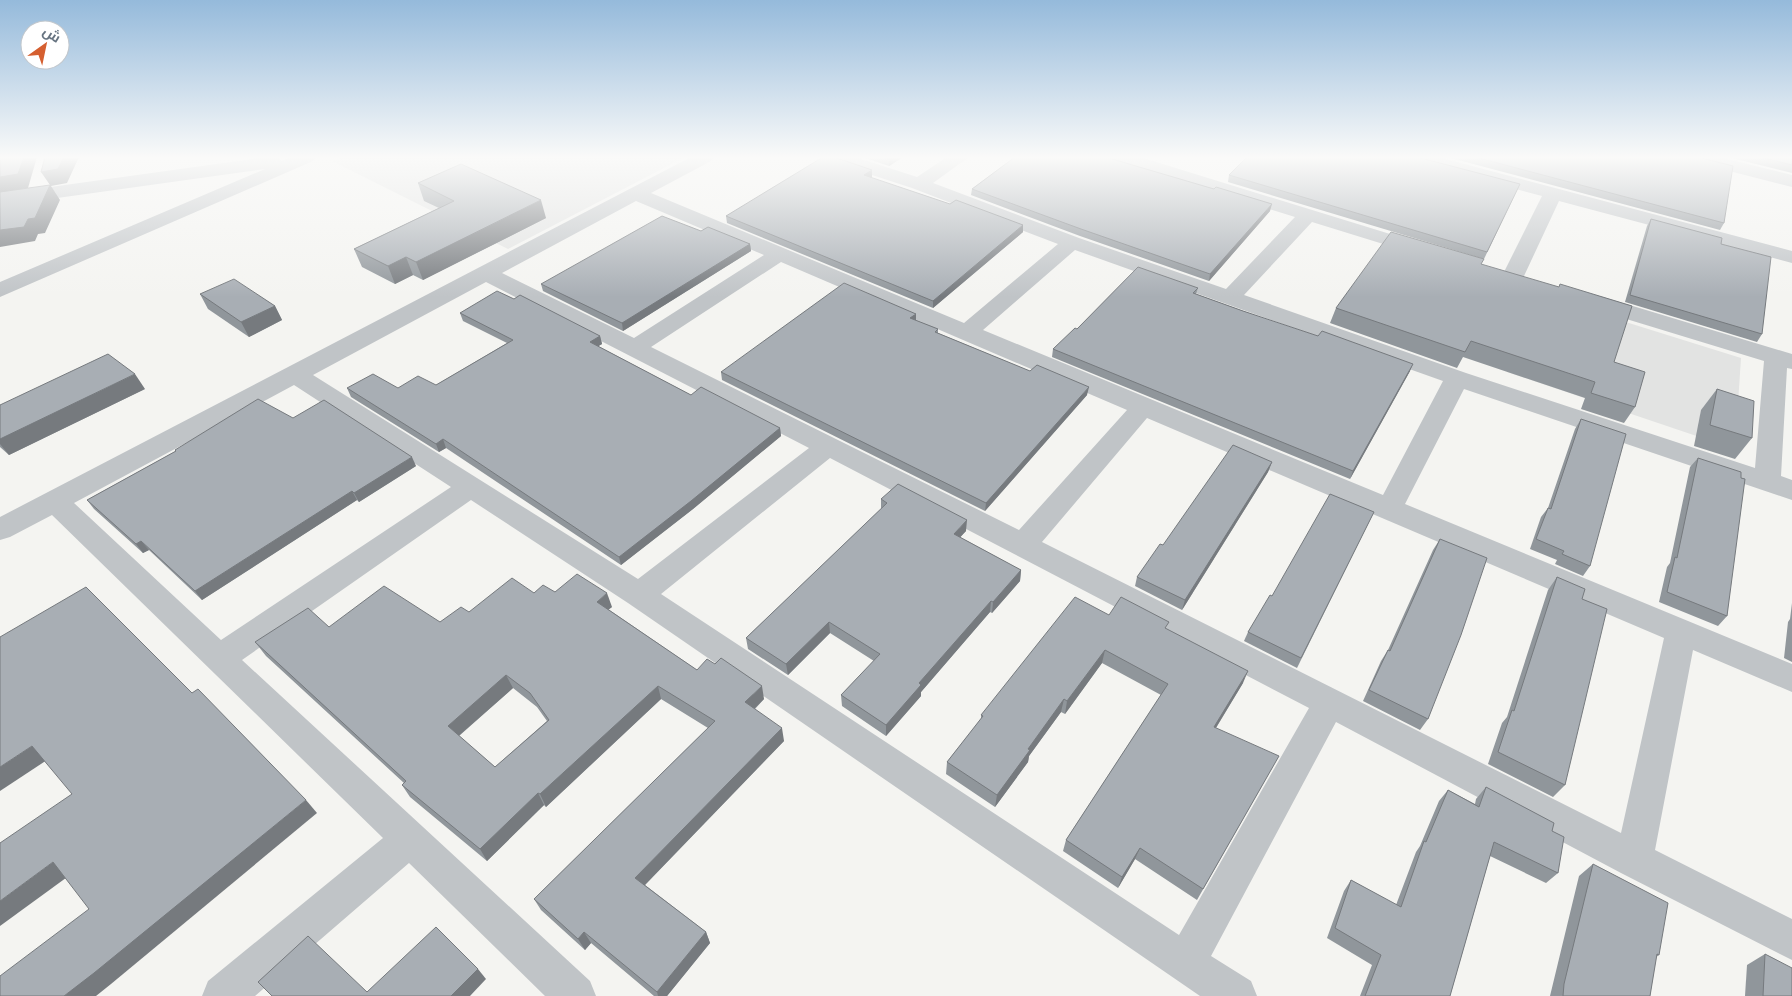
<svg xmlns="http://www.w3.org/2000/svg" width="1792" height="996" font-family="'DM Sans',Cairo,sans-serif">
  <rect width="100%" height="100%" fill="#f4f4f1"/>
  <!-- built -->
  <g fill="#e2e3e2">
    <path d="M342,157H685L508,249L332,161Z"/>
    <path d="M1552,299L1741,358L1735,449L1507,372L1515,348Z"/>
  </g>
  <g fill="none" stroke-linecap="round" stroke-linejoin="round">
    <!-- minor -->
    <g fill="#c0c4c7" fill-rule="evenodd">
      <path d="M267,157L279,158L282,161L291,157H316L313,161L0,297V282L265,169L0,206V194Z"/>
      <path d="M691,157H714L711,161L651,193L964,323L1058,244L912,188L829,161L826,157H855L917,177L947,157H969L933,183L1079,238L1226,289L1295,217L1114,161L1111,157H1140L1429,246L1432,250L1429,254L1422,256L1312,222L1244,295L1466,373L1755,468L1764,361L1587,307L1584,302L1587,297L1595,295L1603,297L1792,354V369L1787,368L1781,476L1792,480V500L1464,389L1405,504L1792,664V692L1693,650L1655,850L1792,919V960L1621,873L1336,722L1211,956L1251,981L1257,996H1200L628,603L471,500L242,660L590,981L596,996H545L409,863L255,996H202L208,981L383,838L52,515L10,537L0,540V517ZM636,201L764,255L634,338L502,273ZM1075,250L1443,381L1383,495L983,330ZM781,262L1127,410L1019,530L651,347ZM486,282L809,448L638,579L313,375ZM294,385L451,487L221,640L74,503ZM1147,418L1664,638L1621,833L1042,542ZM830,458L1309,708L1179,935L661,594Z"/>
      <path d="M1407,157H1438L1792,251V263L1559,201L1524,276L1521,281L1513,282L1505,281L1502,276L1542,196L1410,161Z"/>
      <path d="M1687,157H1719L1792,175V187L1690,161Z"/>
    </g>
  </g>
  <!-- wall -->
  <g fill="#90969b" fill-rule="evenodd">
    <path d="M862,157H903L889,166Z"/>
    <path d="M1015,157H1115V159L1270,211L1209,281L1080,236L971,195L972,189Z"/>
    <path d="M1447,157H1698L1724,223L1720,230Z"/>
    <path d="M1728,157H1792V173Z"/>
    <path d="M872,170V177L871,178L1023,232L933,308L727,223L726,216Z"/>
    <path d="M1229,175L1520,184L1484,259L1228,182Z"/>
    <path d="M418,183L546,218L423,280L413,275L395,284L362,267L354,249L439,208L424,201Z"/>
    <path d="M1651,219L1762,334L1757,342L1625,302L1647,226Z"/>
    <path d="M701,231L750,244L751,251L623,331L543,291L541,284Z"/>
    <path d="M1481,264L1614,362L1635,407L1624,423L1581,409L1585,398L1463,357L1457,368L1330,323L1336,308Z"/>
    <path d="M1198,288L1196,294L1410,371L1350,479L1052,357L1053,349L1077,329Z"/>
    <path d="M200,294L275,306L282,320L249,337L208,309Z"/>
    <path d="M514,299L600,336L602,344L598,346L691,395L780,428L781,436L693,509L621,565L446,448L439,452L351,397L347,388H398L436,385L507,343L463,321L460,313Z"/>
    <path d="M916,314V320L938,329V333L1087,395L985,511L722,380L721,372Z"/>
    <path d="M145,389L9,455L0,447V405Z"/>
    <path d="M1717,389L1752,438L1735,459L1694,446L1701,410Z"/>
    <path d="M293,418L416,466L359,502L357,500L202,600L149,550L143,553L94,509L87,500L176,451L175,450Z"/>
    <path d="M1581,419L1590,566L1583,576L1555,564L1557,560L1530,549L1541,517L1548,508L1575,429Z"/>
    <path d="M1698,458L1741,478L1727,616L1718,626L1659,602L1667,567L1670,563L1690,467Z"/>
    <path d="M1272,462L1268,472L1182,610L1135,586L1137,577L1163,545Z"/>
    <path d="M881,499L966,531L960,537L1021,570L1020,581L992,613L990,612L921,692V696L886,736L842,706L841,695L874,661L830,633L788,675L748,649L746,638L881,509Z"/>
    <path d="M1374,512L1297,668L1244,641L1248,632L1272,596Z"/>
    <path d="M1440,539L1428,719L1420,730L1363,701L1381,661L1388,650L1433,550Z"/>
    <path d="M1557,577L1582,599L1565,785L1553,797L1488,764L1502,723L1507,717L1548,590Z"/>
    <path d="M555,592L612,607L608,609L697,670L764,699L755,709L784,741L645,885L706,932L710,943L667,996H654L591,943L585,950L541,910L534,899L708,728L661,699L546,807L544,805L487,861L410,797L402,785L404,783L266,656L255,642L329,627L440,622L469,612L534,593ZM513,688L537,707L547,721L495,767L459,736Z"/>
    <path d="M1792,603V662L1784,658L1788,622L1790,619Z"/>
    <path d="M1109,615L1167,629L1243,683L1216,728L1272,768L1197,900L1135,859L1118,888L1063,851L1066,840L1161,695L1102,663L1065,714L1061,712L1029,756L1028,762L995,807L946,774L947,762L981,719V715Z"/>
    <path d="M1486,787L1552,831L1558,873L1546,883L1490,856L1450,996H1360L1372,965L1327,938L1344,891L1351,880L1396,905L1416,852L1420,846L1439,801L1448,790L1475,804L1476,799Z"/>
    <path d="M1593,864L1659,955L1656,957L1650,996H1550L1579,876Z"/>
    <path d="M1765,954L1792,996H1745L1747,965Z"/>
  </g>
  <!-- shaded-wall -->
  <g fill="#767a7e">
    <path d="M24,157H37L28,188L0,193V177Z"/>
    <path d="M64,157H79L67,183L51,186L60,200L45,233L38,234L35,241L0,247V230L28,219L50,185L41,172Z"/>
    <path d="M892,157H903L889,166V159Z"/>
    <path d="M872,170V177L864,182V175Z"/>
    <path d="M541,200L546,218L423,280L416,262Z"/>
    <path d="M1272,204L1270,211L1209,281L1210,274Z"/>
    <path d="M1023,225V232L933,308V301Z"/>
    <path d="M750,244L751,251L623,331L622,323Z"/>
    <path d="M406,257L413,275L395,284L388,266Z"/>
    <path d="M275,306L282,320L249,337L241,322Z"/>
    <path d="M916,314V322L910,318Z"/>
    <path d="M600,336L602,344L592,350L590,342Z"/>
    <path d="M1413,364L1410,371L1350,479L1353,471Z"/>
    <path d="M135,374L145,389L9,455L0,444V439Z"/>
    <path d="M1089,387L1087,395L985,511L986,503Z"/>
    <path d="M780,428L781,436L693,509L621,565L619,557Z"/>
    <path d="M443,439L446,448L439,452L436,444Z"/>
    <path d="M412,457L416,466L359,502L354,493Z"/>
    <path d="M1272,462L1268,472L1182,610L1185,600Z"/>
    <path d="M352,491L357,500L202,600L195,591Z"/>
    <path d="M967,520L966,531L953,545L954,534Z"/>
    <path d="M141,541L149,550L143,553L136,544Z"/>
    <path d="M1021,570L1020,581L992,613L993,602Z"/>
    <path d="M607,593L612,607L602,615L597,602Z"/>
    <path d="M991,601L990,612L921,692V696L886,736V725L919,683Z"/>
    <path d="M829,622L830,633L788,675L786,664Z"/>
    <path d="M1105,650L1102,663L1065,714L1067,701Z"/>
    <path d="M1248,671L1243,683L1209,739L1214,727Z"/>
    <path d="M506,675L513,688L455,739L448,726Z"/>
    <path d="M658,686L661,699L546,807L540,794Z"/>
    <path d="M762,686L764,699L748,715L745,702Z"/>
    <path d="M1064,699L1061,712L1029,756L1028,762L995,807L997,795L1028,749Z"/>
    <path d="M782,728L784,741L640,890L635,878Z"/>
    <path d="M32,746L47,760L0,791V767Z"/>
    <path d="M538,793L544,805L487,861L480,849Z"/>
    <path d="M306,800L317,813L111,984L96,996H64Z"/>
    <path d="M1140,848L1135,859L1118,888L1122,877Z"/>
    <path d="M53,862L70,875L0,926V901Z"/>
    <path d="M584,932L591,943L585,950L578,939Z"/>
    <path d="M706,932L710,943L667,996H658L657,992Z"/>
    <path d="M478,969L486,979L470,996H451Z"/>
  </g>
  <!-- building -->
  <g fill="#a8aeb4" stroke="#767a7e" fill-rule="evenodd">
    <path d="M0,157H24L18,174L0,177Z"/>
    <path d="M45,157H64L58,169L41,172Z"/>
    <path d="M823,157H834L872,170L864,175L950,204L956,200L1023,225L933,301L726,216Z"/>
    <path d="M883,157H892L889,159Z"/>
    <path d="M1015,157H1114L1112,159L1214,189L1216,187L1272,204L1210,274L1081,229L972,189Z"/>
    <path d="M1247,157H1417L1520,184L1487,252L1229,175Z"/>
    <path d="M1475,157H1698L1733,166L1724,223Z"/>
    <path d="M1760,157H1792V165Z"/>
    <path d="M461,164L541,200L416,262L406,257L388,266L354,249L454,201L418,183Z"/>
    <path d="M50,185L35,218L28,219L24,227L0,230V192Z"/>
    <path d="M662,216L701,231L708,227L750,244L622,323L541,284Z"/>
    <path d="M1651,219L1722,238L1721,244L1771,257L1762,334L1630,295Z"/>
    <path d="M1391,232L1484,259L1481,264L1559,287L1560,284L1632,306L1614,362L1645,372L1635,407L1591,393L1595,382L1471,341L1465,352L1336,308Z"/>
    <path d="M1138,267L1198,288L1193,293L1243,311L1318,336L1322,331L1413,364L1353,471L1053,349L1075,328L1077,329Z"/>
    <path d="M234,279L275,306L241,322L200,294Z"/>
    <path d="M844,283L916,314L910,318L938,329L935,332L1030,371L1037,365L1089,387L986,503L721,372Z"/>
    <path d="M497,291L514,299L520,295L600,336L590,342L691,395L701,387L780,428L691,501L619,557L443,439L436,444L347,388L373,374L398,388L418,376L436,385L513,340L460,313Z"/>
    <path d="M108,354L135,374L0,439V405Z"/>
    <path d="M1717,389L1754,401L1752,438L1710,425Z"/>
    <path d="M258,399L293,418L324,400L412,457L354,493L352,491L195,591L141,541L136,544L87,500L176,451L175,450Z"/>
    <path d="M1581,419L1626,434L1590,566L1562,554L1564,551L1536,539L1548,508L1551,509Z"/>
    <path d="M1233,445L1272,462L1185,600L1137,577L1160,544L1163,545Z"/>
    <path d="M1698,458L1741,472V478L1745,479L1727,616L1667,592L1675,557L1677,558Z"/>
    <path d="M898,484L967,520L954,534L1021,570L993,602L991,601L919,683L921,685L886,725L841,695L880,654L829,622L786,664L746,638L887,503L881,499Z"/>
    <path d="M1330,494L1374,512L1301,658L1248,632L1270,595L1272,596Z"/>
    <path d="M1440,539L1487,558L1461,635L1428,719L1369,690L1388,650L1390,651Z"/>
    <path d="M577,574L607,593L597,602L697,670L707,659L715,664L721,658L762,686L745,702L782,728L635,878L706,932L657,992L584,932L578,939L534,899L715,721L658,686L540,794L538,793L480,849L402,785L406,781L255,642L308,608L329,627L384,586L440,622L461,607L469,612L512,578L534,593L543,585L555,592ZM506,675L530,693L549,720L495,767L448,726Z"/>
    <path d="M1557,577L1585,589L1582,599L1607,609L1565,785L1498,752L1512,710L1514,711Z"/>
    <path d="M86,587L192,693L198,689L306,800L94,973L64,996H0V976L89,909L53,862L0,901V843L72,794L32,746L0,767V637Z"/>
    <path d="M1075,597L1109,615L1121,597L1169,622L1165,628L1248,671L1214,727L1279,756L1203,889L1140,848L1122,877L1066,840L1168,684L1105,650L1067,701L1064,699L1028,749L1030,750L997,795L947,762L983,716L981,715Z"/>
    <path d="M1486,787L1554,823L1552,831L1564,837L1558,873L1494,842L1450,996H1365L1381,955L1335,928L1351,880L1401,907L1424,841L1426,842L1448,790L1479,807Z"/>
    <path d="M1593,864L1668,903L1659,955L1657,954L1650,996H1563L1564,984Z"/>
    <path d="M436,927L478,969L451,996H272L258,982L308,936L367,992Z"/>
    <path d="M1765,954L1792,968V996H1763Z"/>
  </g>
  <!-- sky -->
  <linearGradient id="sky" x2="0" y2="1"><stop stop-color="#95badb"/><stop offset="0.53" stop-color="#fafaf9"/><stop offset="1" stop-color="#fafaf9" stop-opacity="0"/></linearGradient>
  <rect width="1792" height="297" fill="url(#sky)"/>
  <!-- north arrow -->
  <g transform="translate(45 45) rotate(33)"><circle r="24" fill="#ffffff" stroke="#c2c7cc"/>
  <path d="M0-4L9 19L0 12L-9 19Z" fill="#d55f30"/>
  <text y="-8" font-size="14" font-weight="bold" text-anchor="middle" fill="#667380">ش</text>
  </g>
</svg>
